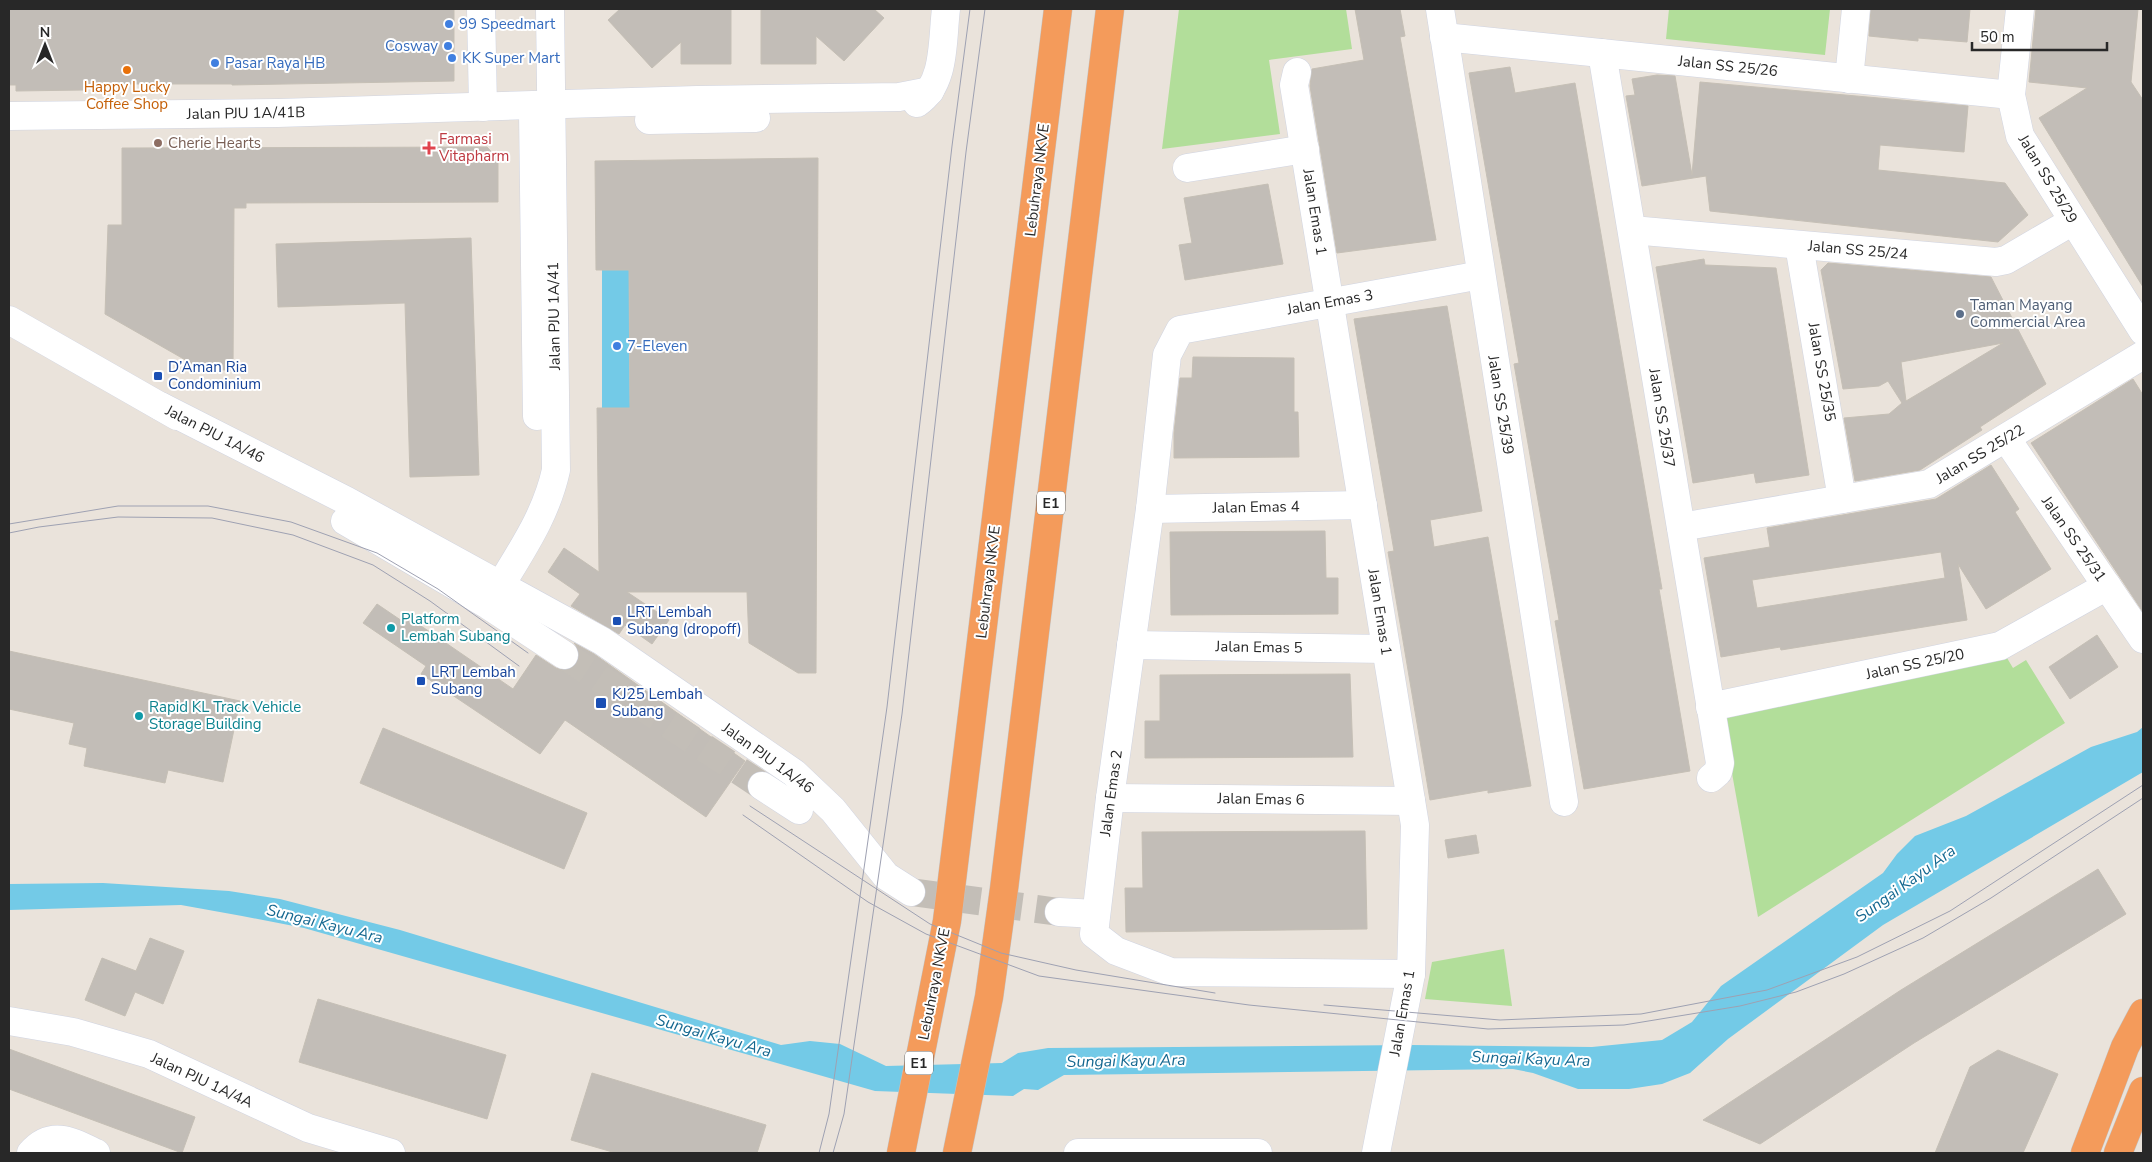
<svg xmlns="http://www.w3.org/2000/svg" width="2152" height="1162" font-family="'Nunito Sans',sans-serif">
  <rect width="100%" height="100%" fill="#eae3db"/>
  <!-- green -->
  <g fill="#b2de9a">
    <path d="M1179,9H1346L1352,49L1269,60L1280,134L1162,149Z"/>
    <path d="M1669,9H1830L1825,55L1666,39Z"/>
    <path d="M2004,653L2013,668L2026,660L2065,723L1758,917L1722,718Z"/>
    <path d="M1504,949L1512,1006L1425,999L1432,962Z"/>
  </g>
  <!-- water -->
  <g fill="#73cae7">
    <path d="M602,270H629L630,408H602Z"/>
    <path d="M2143,727V772L1883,925L1728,1039L1690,1073L1662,1084L1629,1089H1578L1533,1073L1513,1069L1064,1075L1038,1090L1024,1089L1013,1096L875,1091L304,928L242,916L181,905L9,910V884L103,883L229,891L280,899L400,930L781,1045L810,1041L840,1044L886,1066L1002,1063L1018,1053L1048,1048L1411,1045L1592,1047L1662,1040L1692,1022L1721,986L1883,873L1897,854L1915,836L1966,816L2091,747L2137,732Z"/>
  </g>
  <!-- building -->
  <g fill="#c2bdb7" stroke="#c5bfb5" fill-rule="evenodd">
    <path d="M9,9H454V81L232,85V84H84V90L16,91V85H9Z"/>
    <path d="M620,9H731V64H681V42L652,68L608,20Z"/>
    <path d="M761,9H874L884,18L844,61L816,36V64H761Z"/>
    <path d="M1355,9H1400L1405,36L1400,37L1436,240L1337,253L1310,86L1312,69L1364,60Z"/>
    <path d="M1871,9H1970L1967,42L1918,38V41L1869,36Z"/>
    <path d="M2036,9H2138L2131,82L2143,100V287L2039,118L2087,88L2029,82Z"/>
    <path d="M1510,67L1515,93L1575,83L1662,589H1659L1690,771L1584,789L1555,621L1559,620L1514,364L1519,363L1469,73Z"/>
    <path d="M1657,75L1675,76L1692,175L1700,82L1968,106L1964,152L1880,145L1878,170L2005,183L2028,215L1998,242L1710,211L1706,176L1642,186L1626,96L1635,95L1632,79Z"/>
    <path d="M487,147L498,159V202L246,203V208H234L233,370H203L105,314L108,225H122V148Z"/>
    <path d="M818,158L816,673H798L749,643L747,592H627L669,620L652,644L625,625L619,634L571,606L580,594L548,572L564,548L599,572L597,408H630L629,270H596L595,161Z"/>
    <path d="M1268,184L1283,264L1185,280L1179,245L1192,243L1184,198Z"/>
    <path d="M471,238L479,475L410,477L405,303L278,307L276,244Z"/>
    <path d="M1704,259L1705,265L1776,268L1809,475L1756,483L1754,473L1693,483L1656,267Z"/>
    <path d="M1828,263L1991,277L2046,384L1980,427L1982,430L1920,470L1855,481L1844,418L1889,414L1902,403L1888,381L1879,386L1843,389L1821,270ZM2003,343L1933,385L1906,401L1901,362Z"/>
    <path d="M1447,306L1482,511L1430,520L1434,547L1488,537L1531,786L1488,793V790L1430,800L1388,552L1394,551L1354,319Z"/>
    <path d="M1193,357L1294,358V412H1298L1299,457L1174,458V433L1180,378H1192Z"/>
    <path d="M2133,379L2143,395V612L2031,443Z"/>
    <path d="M1991,465L2019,509L2015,512L2051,569L1986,609L1958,564L1967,620L1781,650L1780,647L1721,657L1704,558L1770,547L1767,528L1936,499ZM1941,552L1945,578L1757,608L1752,580Z"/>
    <path d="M1325,531L1326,578H1338V614L1171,615L1170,532Z"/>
    <path d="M377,604L405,623L408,617L513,689L536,655L556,668L564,671L571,669L577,664L580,656L578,648L574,643L594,654L745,761L706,817L565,720L540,754L421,674L426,666L363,623Z"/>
    <path d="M2097,635L2118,667L2070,699L2049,667Z"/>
    <path d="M9,651L240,701L223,782L168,770L165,783L84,766L87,748L69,744L74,723L9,709Z"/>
    <path d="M1350,674L1353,757L1145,758V721H1160V675Z"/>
    <path d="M383,728L587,813L564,869L360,783Z"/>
    <path d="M1365,831L1367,929L1126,932L1125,888H1143L1142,832Z"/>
    <path d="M1476,835L1479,853L1448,858L1445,840Z"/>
    <path d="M2098,869L2126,914L1914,1043L1760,1144L1703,1120L1901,990Z"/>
    <path d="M150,938L184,951L163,1004L135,992L125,1016L85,1000L102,958L136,971Z"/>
    <path d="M318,999L506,1055L487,1119L299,1062Z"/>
    <path d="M9,1049L195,1117L182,1153L9,1089Z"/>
    <path d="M1998,1050L2058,1074L2023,1153H1935L1970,1067Z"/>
    <path d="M592,1073L766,1125L757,1153H616L571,1140Z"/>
  </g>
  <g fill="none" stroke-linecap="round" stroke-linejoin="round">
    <!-- minor-tunnel -->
    <g stroke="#c3beb7" stroke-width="28" stroke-dasharray="28 14" stroke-linecap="butt">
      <path d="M564,655L762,786"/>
      <path d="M911,892L1059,912"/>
    </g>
    <defs>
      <g id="minor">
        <path d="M481,9L483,107"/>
        <path d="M1440,9L1564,802"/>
        <path d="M2020,9L2011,95L2020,136L2143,331"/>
        <path d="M1444,37L2011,95"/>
        <path d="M1602,53L1720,763L1718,772L1711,778"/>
        <path d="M1297,72L1294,85L1415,825L1411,974L1376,1153"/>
        <path d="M1849,79L1856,9"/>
        <path d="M917,103C946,84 942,40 946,9"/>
        <path d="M533,112L537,416"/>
        <path d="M9,116L278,113L697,100L899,97L930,91"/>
        <path d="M649,120L756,118"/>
        <path d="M1187,168L1305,149"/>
        <path d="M1632,230L1996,262L2006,260L2073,221"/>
        <path d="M1799,245L1842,499"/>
        <path d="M9,320L177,416"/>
        <path d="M160,406L347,501L602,641L794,773L833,810L886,876L911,892"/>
        <path d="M2006,438L2143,639"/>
        <path d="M1150,509L1363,505"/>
        <path d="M345,521L488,605L564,655"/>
        <path d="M1681,527L1929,484L2143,355"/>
        <path d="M492,600C517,556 545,520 556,470L550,9"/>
        <path d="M1131,645L1386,649"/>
        <path d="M1710,707L2000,646L2107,586"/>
        <path d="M762,786L799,810"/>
        <path d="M1110,798L1411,801"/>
        <path d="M1059,912L1096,914"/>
        <path d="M1411,974L1171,972L1116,951L1094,934L1110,798L1150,509L1167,355L1180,330L1481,275"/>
        <path d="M9,1021L73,1032L149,1054L308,1128L391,1153"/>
        <path d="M31,1153C52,1129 73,1142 96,1153"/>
        <path d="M1078,1153H1258"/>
      </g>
      <g id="highway">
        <path d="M901,1153L947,921L1058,9"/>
        <path d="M957,1153L989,997L1004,889L1110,9"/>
        <path d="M2085,1153L2125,1047L2143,1013"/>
        <path d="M2118,1153L2143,1091"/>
      </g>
    </defs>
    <!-- minor casing -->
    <use href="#minor" stroke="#d0d4e1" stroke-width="29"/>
    <!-- highway casing -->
    <use href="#highway" stroke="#c3c3c3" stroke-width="29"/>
    <!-- minor -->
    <use href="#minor" stroke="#fff" stroke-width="28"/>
    <!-- highway -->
    <use href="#highway" stroke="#f49b5b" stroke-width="28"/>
    <!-- tram -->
    <g stroke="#9ea1b2" stroke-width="1">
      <path d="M9,524L118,506H208L291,522L377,553L438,589L528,653"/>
      <path d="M9,533L39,527L118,517L212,518L293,535L373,565L430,601L519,666"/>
      <path d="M750,806L930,924L1001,953L1076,970L1215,993"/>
      <path d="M743,815L868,902L926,934L1039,976L1249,1005L1488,1029L1624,1025L1740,1006L1796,992L1844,974L1923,938L1991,898L2143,798"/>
      <path d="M1324,1005L1500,1020L1641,1014L1767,990L1857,957L1950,911L2143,785"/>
      <path d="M819,1153L829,1114L887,707L952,146L970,9"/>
      <path d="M833,1153L844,1114L902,714L966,152L985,9"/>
    </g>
  </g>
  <!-- markers -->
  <g fill="#3f7fe0" stroke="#fff" stroke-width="2">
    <circle cx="449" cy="24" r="5"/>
    <circle cx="448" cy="46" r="5"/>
    <circle cx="452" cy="58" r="5"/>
    <circle cx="215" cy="63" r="5"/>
    <circle cx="617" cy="346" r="5"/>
  </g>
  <circle fill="#e8710a" stroke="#fff" stroke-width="2" cx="127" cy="70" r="5"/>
  <circle fill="#8d6e63" stroke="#fff" stroke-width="2" cx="158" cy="143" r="5"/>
  <path fill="#e0444e" stroke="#fff" stroke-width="2" d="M426.5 140.5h5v5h5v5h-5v5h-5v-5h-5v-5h5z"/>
  <circle fill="#5c6f8a" stroke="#fff" stroke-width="2" cx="1960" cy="314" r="5"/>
  <g fill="#1a4fb4" stroke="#fff" stroke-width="2">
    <rect x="153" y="371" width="10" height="10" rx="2.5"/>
    <rect x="612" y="616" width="10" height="10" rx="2.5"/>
    <rect x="416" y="676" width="10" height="10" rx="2.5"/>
    <rect x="595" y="697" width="12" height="12" rx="2.5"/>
  </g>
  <g fill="#0f9aa8" stroke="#fff" stroke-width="2">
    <circle cx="391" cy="628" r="5"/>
    <circle cx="139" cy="716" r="5"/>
  </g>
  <g text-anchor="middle" stroke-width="4" stroke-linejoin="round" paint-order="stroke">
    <!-- shield labels -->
    <g fill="#fff" stroke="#686868" stroke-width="1">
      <rect x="1037" y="491.5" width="28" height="23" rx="4"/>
      <rect x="905" y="1051.5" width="28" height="23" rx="4"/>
    </g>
    <g font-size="14" font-weight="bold" fill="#282828">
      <text x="1051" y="508">E1</text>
      <text x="919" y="1068">E1</text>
    </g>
    <!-- shop labels -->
    <g font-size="15" fill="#366cbe" stroke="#fff" text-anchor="start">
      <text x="459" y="29">99 Speedmart</text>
      <text x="438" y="51" text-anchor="end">Cosway</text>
      <text x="462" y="63">KK Super Mart</text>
      <text x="225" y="68">Pasar Raya HB</text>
      <text x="627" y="351">7-Eleven</text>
    </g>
    <!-- street labels -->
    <g font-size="15" fill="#282828" stroke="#fff">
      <text transform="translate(1728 66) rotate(6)" y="5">Jalan SS 25/26</text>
      <text transform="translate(246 113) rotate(-1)" y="5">Jalan PJU 1A/41B</text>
      <text transform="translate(2048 179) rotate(59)" y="5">Jalan SS 25/29</text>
      <text transform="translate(1037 180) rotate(-83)" y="5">Lebuhraya NKVE</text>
      <text transform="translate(1315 212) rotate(81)" y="5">Jalan Emas 1</text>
      <text transform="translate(1858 250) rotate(5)" y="5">Jalan SS 25/24</text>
      <text transform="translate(1330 302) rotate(-10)" y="5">Jalan Emas 3</text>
      <text transform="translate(554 316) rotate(-91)" y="5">Jalan PJU 1A/41</text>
      <text transform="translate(1822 372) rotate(80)" y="5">Jalan SS 25/35</text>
      <text transform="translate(1501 405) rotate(81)" y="5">Jalan SS 25/39</text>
      <text transform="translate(1662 418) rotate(81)" y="5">Jalan SS 25/37</text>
      <text transform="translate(215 434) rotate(27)" y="5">Jalan PJU 1A/46</text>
      <text transform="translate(1980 454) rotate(-31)" y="5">Jalan SS 25/22</text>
      <text transform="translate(1256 507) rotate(-1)" y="5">Jalan Emas 4</text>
      <text transform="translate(2074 539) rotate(55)" y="5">Jalan SS 25/31</text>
      <text transform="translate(988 582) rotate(-83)" y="5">Lebuhraya NKVE</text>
      <text transform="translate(1380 612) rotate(81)" y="5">Jalan Emas 1</text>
      <text transform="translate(1259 647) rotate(1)" y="5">Jalan Emas 5</text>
      <text transform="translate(1915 664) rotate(-12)" y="5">Jalan SS 25/20</text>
      <text transform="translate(768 758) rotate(36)" y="5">Jalan PJU 1A/46</text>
      <text transform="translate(1111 793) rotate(-82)" y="5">Jalan Emas 2</text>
      <text transform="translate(1261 799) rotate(1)" y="5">Jalan Emas 6</text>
      <text transform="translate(934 984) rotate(-79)" y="5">Lebuhraya NKVE</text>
      <text transform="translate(1402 1013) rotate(-80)" y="5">Jalan Emas 1</text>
      <text transform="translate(202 1080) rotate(25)" y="5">Jalan PJU 1A/4A</text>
    </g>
    <!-- food labels -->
    <g font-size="15" fill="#c56008" stroke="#fff">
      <text x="127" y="92">Happy Lucky<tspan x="127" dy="17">Coffee Shop</tspan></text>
    </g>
    <!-- health labels -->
    <g font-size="15" fill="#be3a42" stroke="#fff" text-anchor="start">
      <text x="439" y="144">Farmasi<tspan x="439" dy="17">Vitapharm</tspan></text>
    </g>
    <!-- education labels -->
    <g font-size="15" fill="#785e54" stroke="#fff" text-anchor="start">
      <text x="168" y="148">Cherie Hearts</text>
    </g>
    <!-- service labels -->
    <g font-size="15" fill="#4e5e75" stroke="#fff" text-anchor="start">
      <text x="1970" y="310">Taman Mayang<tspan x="1970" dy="17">Commercial Area</tspan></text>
    </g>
    <!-- transit labels -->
    <g font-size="15" fill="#164399" stroke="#fff" text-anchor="start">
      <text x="168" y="372">D’Aman Ria<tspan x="168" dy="17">Condominium</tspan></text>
      <text x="627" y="617">LRT Lembah<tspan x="627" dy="17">Subang (dropoff)</tspan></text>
      <text x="431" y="677">LRT Lembah<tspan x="431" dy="17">Subang</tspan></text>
      <text x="612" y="699">KJ25 Lembah<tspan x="612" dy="17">Subang</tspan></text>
    </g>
    <!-- culture labels -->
    <g font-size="15" fill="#0d838f" stroke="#fff" text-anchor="start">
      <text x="401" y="624">Platform<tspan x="401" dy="17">Lembah Subang</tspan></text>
      <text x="149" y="712">Rapid KL Track Vehicle<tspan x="149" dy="17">Storage Building</tspan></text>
    </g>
    <!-- water labels -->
    <g font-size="16" font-style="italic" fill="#156890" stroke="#fff">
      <text transform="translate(1905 883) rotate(-36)" y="6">Sungai Kayu Ara</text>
      <text transform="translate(325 923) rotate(14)" y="6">Sungai Kayu Ara</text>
      <text transform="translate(714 1035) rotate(16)" y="6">Sungai Kayu Ara</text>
      <text transform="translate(1531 1058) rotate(2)" y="6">Sungai Kayu Ara</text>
      <text transform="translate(1126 1060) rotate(-1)" y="6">Sungai Kayu Ara</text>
    </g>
  </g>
  <!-- border -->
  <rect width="2152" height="1162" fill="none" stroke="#282828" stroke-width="20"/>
  <!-- north arrow -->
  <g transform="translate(45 45)" stroke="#ffffff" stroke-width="4" paint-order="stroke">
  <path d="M0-4L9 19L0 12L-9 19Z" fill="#282828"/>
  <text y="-8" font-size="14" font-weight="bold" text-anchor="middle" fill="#282828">N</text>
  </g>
  <!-- scale -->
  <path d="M1972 42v8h135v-8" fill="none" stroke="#282828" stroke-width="2.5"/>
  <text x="1980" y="42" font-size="15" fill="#282828" stroke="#ffffff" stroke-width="4" paint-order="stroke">50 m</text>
</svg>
